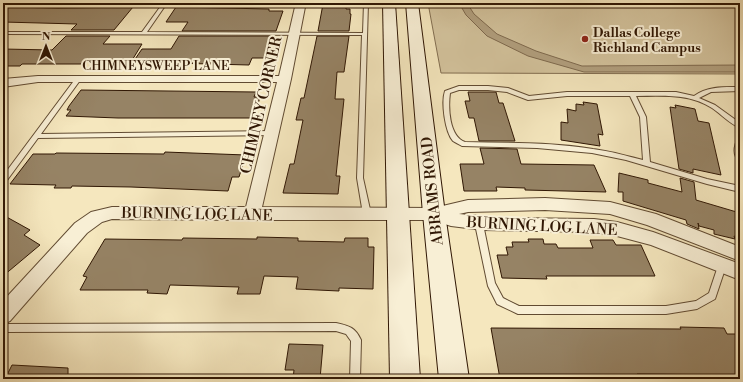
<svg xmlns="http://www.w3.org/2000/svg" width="743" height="382" font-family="'Libre Bodoni',serif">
  <rect width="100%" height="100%" fill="#f5e7be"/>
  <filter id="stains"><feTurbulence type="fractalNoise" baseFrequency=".005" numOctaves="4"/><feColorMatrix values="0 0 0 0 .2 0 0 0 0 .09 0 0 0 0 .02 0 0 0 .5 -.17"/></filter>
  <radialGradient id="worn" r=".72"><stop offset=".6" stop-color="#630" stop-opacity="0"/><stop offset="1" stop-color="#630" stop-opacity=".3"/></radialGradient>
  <!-- green -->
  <path fill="#d4c49e" stroke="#826e51" d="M428,3H740V74L441,73Z"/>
  <!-- water -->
  <path fill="#b2a07f" stroke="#7e694e" d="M459,3H467L474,14L497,34L536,51L582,66L740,65V72H584L528,56L487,36L466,15Z"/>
  <!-- building -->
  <g fill="#968365" stroke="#301704">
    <path d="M346,3V9H350V14H351L349,31H318L323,4Z"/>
    <path d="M8,7L58,8L133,7L114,30H71L77,24L3,22V11Z"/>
    <path d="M176,7L269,9V11H283L276,31H182L188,22H166Z"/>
    <path d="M66,36H110L103,44H142L131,62L83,61L81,64H22L20,66H3V49L52,50Z"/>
    <path d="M179,36H274L267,58H252L249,65L133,62L142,49H171Z"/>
    <path d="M317,36H349L344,72H337L335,99H344L336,176H340L338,194L283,193L290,164H294L303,120H296L301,98H304Z"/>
    <path d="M81,90L256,92L254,97H260L254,118H118L66,116L71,110H67L69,106Z"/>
    <path d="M468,92H496L499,103H503L515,141H479L474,118H469L465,101H470Z"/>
    <path d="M583,102L597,104L603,135L598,134L600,146L561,140V122L568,123L567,109L576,111V104L584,105Z"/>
    <path d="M675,105L695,109L698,121L709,123L721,175L693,169V173L679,169L670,107L676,108Z"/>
    <path d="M480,148L517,149L521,164L594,165L606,192L525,190V188L496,187L497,191H464L460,164H484Z"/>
    <path d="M165,152L246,155L239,177H232L228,191L131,187L72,186L71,188H54L56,185L10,184L33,154H55L56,153L164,154Z"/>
    <path d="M619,173L648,180V183L682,192L680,178L694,182L696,200L740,213V238L734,236L735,239L714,234V230L699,226L698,223L699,229L687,224L686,220L623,201V192H618Z"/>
    <path d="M3,215L30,230L24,235L40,245L3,276Z"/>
    <path d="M257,237L298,238V241L344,242L345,238H368V247H374L373,289L339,288V291L296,289L298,277L264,276L260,294H237L239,287L170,285L167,294L147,293L148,290H80L87,277L83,276L105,239L182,240L183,238L257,239Z"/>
    <path d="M528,239H543L544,244H556L558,248H593L590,240H613L616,245H641L655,276H546L547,279L502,278L497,255H508L506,247H513L512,242H529Z"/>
    <path d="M680,327L724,328L727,334H740V375L637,374V376L547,375L548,379H500L491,328L681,329Z"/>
    <path d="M289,344L323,345L320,379H293L294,370H285Z"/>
    <path d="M12,365L68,368V379H5Z"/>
  </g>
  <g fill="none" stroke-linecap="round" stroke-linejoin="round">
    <defs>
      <g id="service">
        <path d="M163,3H167L147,32L363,33L364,3H368L363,178L371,214L370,216H364L363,214L357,178L362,35L3,34V32H142Z"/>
        <path d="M78,77L81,79L41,134L272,131L275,133L272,135L38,138L5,183L3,184V176L76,78Z"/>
        <path d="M459,86H488L508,88L529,96L567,92H676L694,96C708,86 724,87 740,87V91L711,92L699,98L715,105L740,123V128C730,124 721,114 712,108C689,93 662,96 636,96L646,117L650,162L707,179L740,186V192L707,184L626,160L592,153L537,148L462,146C459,144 456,143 453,141C445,132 441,102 445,91ZM459,90H488L507,92L528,100L567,96H630L640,117L643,160C627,156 610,151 593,149C551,142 507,143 465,142C449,136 448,108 450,93Z"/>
        <path d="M738,138H740V161C732,156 734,146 738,138Z"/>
        <path d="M479,221L482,222L483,224L495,283L503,298L519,306H666L696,301L709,293L719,263L722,262L725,263L726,266L715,299L697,309L666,314H518L497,304L488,286L475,224L476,222Z"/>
        <path d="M336,323C349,326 355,327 361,340L360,379H350L351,341L346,334L336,331L3,332V324Z"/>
      </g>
      <path id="minor" d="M294,3H304L305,7L291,79L262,207L434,208L468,200L545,198L610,202L656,214L740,247V261L647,225L610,214L545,210L468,212L459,214L499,218L594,219L617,222L653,232L740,264V280L651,245L617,236L594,232L483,230L451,226L432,220H257L252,221L247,220L112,219L102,222L87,233L10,321L3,324V301L75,223L91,212L112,207H246L277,82H38L3,87V79L38,76H279L295,7Z"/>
      <g id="secondary">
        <path d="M383,3H395L420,379H390Z"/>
        <path d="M406,3H418L445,214L469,379H439L423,214Z"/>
      </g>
    </defs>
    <!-- service casing -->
    <use href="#service" stroke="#614b32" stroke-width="2"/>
    <!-- minor casing -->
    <use href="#minor" stroke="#614b32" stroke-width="2"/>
    <!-- secondary casing -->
    <use href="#secondary" stroke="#301704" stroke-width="2"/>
    <!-- service -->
    <use href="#service" fill="#f8efd5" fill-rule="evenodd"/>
    <!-- minor -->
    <use href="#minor" fill="#f8efd5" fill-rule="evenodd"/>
    <!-- secondary -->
    <use href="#secondary" fill="#f8efd5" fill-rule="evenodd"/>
  </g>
  <!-- markers -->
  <circle fill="#8f2418" stroke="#f8efd5" stroke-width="1.5" cx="585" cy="39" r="4"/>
  <g text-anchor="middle" stroke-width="4" stroke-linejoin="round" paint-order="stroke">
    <!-- far-poi labels -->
    <g font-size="13" font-weight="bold" fill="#301704" stroke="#f8efd5" text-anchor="start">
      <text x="593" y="37">Dallas College<tspan x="593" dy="15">Richland Campus</tspan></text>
    </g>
    <!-- far-street labels -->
    <g font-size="13" fill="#301704" stroke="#f8efd5">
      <text x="156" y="70">CHIMNEYSWEEP LANE</text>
    </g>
    <!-- street labels -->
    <g font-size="15" fill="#301704" stroke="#f8efd5">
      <text transform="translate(261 105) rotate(-77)" y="5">CHIMNEY CORNER</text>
      <text transform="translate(432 191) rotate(-96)" y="5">ABRAMS ROAD</text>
      <text transform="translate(197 214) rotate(1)" y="5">BURNING LOG LANE</text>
      <text transform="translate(542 226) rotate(3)" y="5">BURNING LOG LANE</text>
    </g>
  </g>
  <!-- margin -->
  <rect width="743" height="382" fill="none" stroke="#f5e7be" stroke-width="16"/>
  <rect x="4" y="4" width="735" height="374" fill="none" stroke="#301704" stroke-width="2"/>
  <rect x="8" y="8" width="727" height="366" fill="none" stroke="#301704"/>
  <!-- north arrow -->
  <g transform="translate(46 46)" stroke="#f8efd5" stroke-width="3" paint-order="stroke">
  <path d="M0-3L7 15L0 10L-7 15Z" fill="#301704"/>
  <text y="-6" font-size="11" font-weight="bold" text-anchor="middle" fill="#301704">N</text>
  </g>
  <rect width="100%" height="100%" filter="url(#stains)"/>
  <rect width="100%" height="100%" fill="url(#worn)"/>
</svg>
